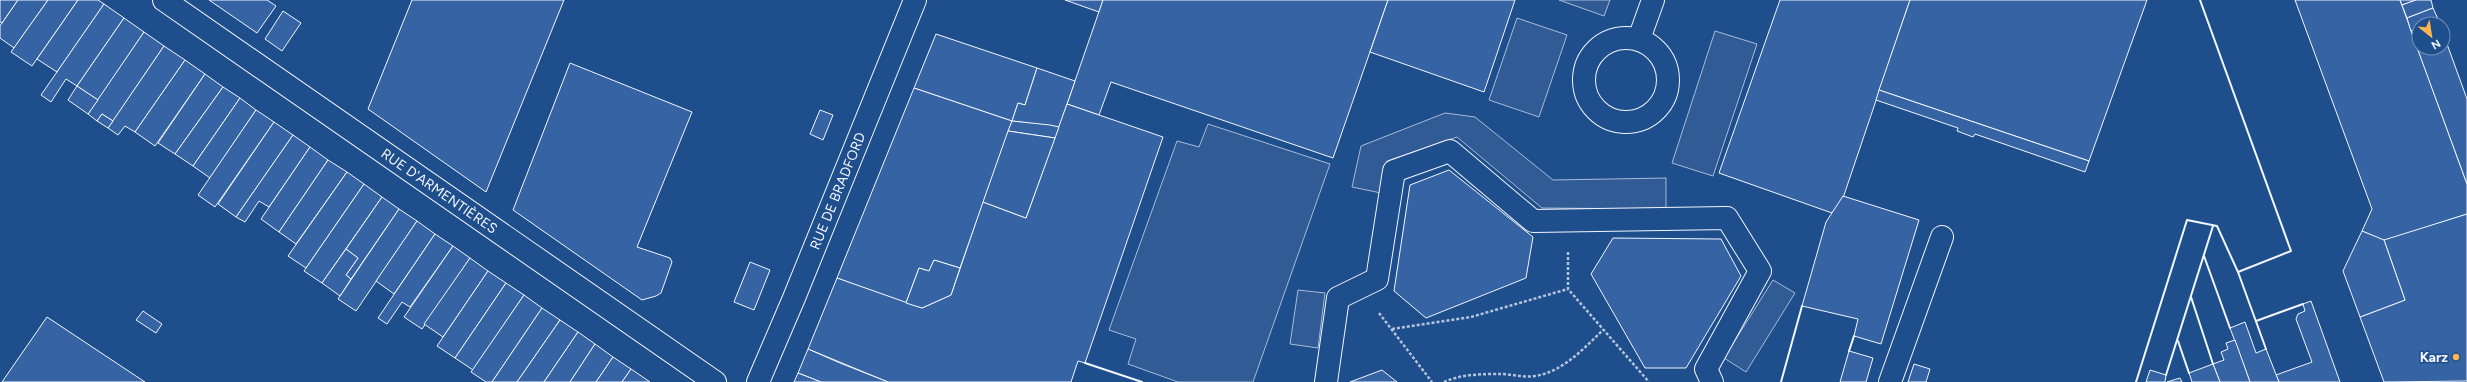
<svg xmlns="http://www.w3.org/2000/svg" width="2467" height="382" font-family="Figtree,sans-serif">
  <rect width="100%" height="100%" fill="#1f4e8c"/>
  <!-- parking -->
  <g fill="#305b95" stroke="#a8bbd7">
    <path d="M1559,0H1610L1604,16Z"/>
    <path d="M1517,18L1567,35L1539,117L1489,100Z"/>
    <path d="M1715,31L1757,44L1713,176L1672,163Z"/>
    <path d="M1445,113L1475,117L1553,180L1666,178V209L1542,208L1457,137L1387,161L1381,193L1352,187L1361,146Z"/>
    <path d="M1208,124L1330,164L1253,382H1178L1128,364L1136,339L1109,330L1177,141L1199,147Z"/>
    <path d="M1773,280L1795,293L1746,372L1724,358Z"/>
    <path d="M1298,290L1325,293L1318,348L1290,344Z"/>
  </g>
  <!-- building -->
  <g fill="#3563a3" stroke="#f2f6ff">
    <path d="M0,0H18L2,23L0,22Z"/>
    <path d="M18,0H48L14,48L0,38V26Z"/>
    <path d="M48,0H78L32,66L11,52Z"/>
    <path d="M78,0H98L104,4L57,72L37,59Z"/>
    <path d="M209,0H267L276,6L257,33Z"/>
    <path d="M412,0H564L486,192L368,109Z"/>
    <path d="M1065,0H1103L1099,12Z"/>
    <path d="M1103,0H1388L1333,158L1111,82L1099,115L1067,104Z"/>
    <path d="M1388,0H1515L1484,92L1370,52Z"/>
    <path d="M1780,0H1910L1843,198L1832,213L1719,173Z"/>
    <path d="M1910,0H2147L2089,161L1879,90Z"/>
    <path d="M2295,0H2400L2467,184V214L2385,241L2362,231L2372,209Z"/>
    <path d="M2400,0H2416L2402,5Z"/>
    <path d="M2416,0H2431L2433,8L2407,18L2402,5Z"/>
    <path d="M104,4L124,18L77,86L66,79L51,102L41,95Z"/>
    <path d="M2433,8L2439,21L2419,24V28L2411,31L2407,18Z"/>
    <path d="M283,11L301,23L282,51L265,39Z"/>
    <path d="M124,18L144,32L98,100L77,86Z"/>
    <path d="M2419,28V48H2443V33L2467,99V184L2411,31Z"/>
    <path d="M144,32L164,46L113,121L102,114L97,121L88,114Z"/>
    <path d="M936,34L1037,68L1025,105L1018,103L1012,121L914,88Z"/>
    <path d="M164,46L185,60L135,132L125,126L118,135L108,128Z"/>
    <path d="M185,60L205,74L155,146L135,132Z"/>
    <path d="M570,63L692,112L637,247L670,258L672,262L661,293L656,296L642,300L513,210Z"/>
    <path d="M1037,68L1075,81L1059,127L1012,121L1018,103L1025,105Z"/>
    <path d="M205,74L223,87L175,154L158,143Z"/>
    <path d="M77,86L98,100L88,114L68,100Z"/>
    <path d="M223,87L240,98L193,166L175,154Z"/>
    <path d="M914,88L1012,121L960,268L934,260L929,271L919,268L906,303L837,278Z"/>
    <path d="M1879,90L2089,161L2085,172L1975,134L1973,137L1957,131L1958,128L1876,100Z"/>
    <path d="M240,98L256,110L210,178L193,166Z"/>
    <path d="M1067,104L1163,137L1085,363L1078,361L1071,382H888L808,349L837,278L922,308L951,295L983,202L1026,218Z"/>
    <path d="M256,110L274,122L215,207L198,195Z"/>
    <path d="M820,110L833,115L823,140L810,134Z"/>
    <path d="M102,114L113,121L108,128L97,121Z"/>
    <path d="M1012,121L1050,125L1059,127L1055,138L1008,131Z"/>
    <path d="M274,122L293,135L236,217L218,204Z"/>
    <path d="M1008,131L1055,138L1026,218L983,202Z"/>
    <path d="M293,135L310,147L269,207L259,201L245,222L236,217Z"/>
    <path d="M310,147L328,160L279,232L261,219Z"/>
    <path d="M328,160L347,172L296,244L279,232Z"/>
    <path d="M1449,170L1533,237L1526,278L1426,318L1394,291L1410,185Z"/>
    <path d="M347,172L364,184L306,268L288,256Z"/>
    <path d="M364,184L382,197L322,283L304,271Z"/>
    <path d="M1843,196L1919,220L1881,344L1854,336L1858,319L1802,306L1826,222Z"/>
    <path d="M382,197L399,209L351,279L346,275L358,258L346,249Z"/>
    <path d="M399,209L417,221L356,311L338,299Z"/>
    <path d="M2467,214V381L2384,382L2360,317L2405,300L2384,240Z"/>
    <path d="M417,221L435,234L394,294L376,281Z"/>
    <path d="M2362,231L2384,240L2405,300L2360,317L2343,271Z"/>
    <path d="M435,234L453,246L410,307L402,302L387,324L378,318Z"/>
    <path d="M1613,238L1721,239L1741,276L1686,368H1645L1591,274Z"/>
    <path d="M453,246L470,258L422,329L404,317Z"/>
    <path d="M346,249L358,258L346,275L351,279L340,296L322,283Z"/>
    <path d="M470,258L488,271L443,337L424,324Z"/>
    <path d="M934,260L960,268L951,295L922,308L906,303L919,268L929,271Z"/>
    <path d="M750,262L770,270L754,310L734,302Z"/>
    <path d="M488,271L506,283L455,358L437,346Z"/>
    <path d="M506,283L524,295L473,370L455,358Z"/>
    <path d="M524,295L542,308L492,382H486L471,372Z"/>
    <path d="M2311,301L2340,382H2279L2276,375L2312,362L2296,319L2298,314L2305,311L2303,304Z"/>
    <path d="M542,308L560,320L517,382H492Z"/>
    <path d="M143,311L162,324L156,333L136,320Z"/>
    <path d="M47,317L145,382H2Z"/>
    <path d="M560,320L578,332L544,382H517Z"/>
    <path d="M2245,322L2256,353L2266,349L2279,382H2250L2230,328Z"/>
    <path d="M578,332L595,344L570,382H544Z"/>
    <path d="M2235,340L2250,382H2220L2213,364L2224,360L2221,352L2228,349L2226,343Z"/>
    <path d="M595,344L613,357L596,382H570Z"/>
    <path d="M808,349L840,363L888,382H821L798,373Z"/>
    <path d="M1849,351L1873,358L1866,382H1840Z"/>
    <path d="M613,357L631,369L622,382H596Z"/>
    <path d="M1914,364L1930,369L1926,382H1908Z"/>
    <path d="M2213,364L2220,382H2192L2189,373Z"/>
    <path d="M631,369L650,382H622Z"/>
    <path d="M1382,370L1397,382H1350Z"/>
    <path d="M2150,370L2166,375L2165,382H2146Z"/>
    <path d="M798,373L821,382H794Z"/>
    <path d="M2180,378L2182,382H2167Z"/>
  </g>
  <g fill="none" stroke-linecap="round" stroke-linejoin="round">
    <defs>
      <g id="minor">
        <path id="s1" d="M164,0L715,382"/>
        <circle cx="1626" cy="80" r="42"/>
        <path d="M1639,39L1653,0"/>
        <path id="s2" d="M758,382L794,298L915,0"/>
        <path d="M1326,382L1338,298L1377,279L1394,171L1450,151L1533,221L1727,218L1760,271L1706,369L1712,382"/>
        <path d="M1890,382L1942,237"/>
      </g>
    </defs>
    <!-- minor casing -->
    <use href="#minor" stroke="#f2f6ff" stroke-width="24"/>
    <!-- path -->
    <g stroke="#b3c4dc" stroke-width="2.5" stroke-dasharray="3 2" stroke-linecap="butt">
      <path d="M1568,252V289L1649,382"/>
      <path d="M1379,313L1432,382"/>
      <path d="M1392,329L1471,317L1568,289"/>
      <path d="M1444,382C1461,374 1483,374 1501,374C1513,374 1524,378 1535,376C1563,372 1584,348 1603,330"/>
    </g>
    <!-- minor -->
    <use href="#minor" stroke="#1f4e8c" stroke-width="22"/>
    <!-- wall -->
    <g stroke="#f2f6ff" stroke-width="2">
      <path d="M2200,0L2291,251L2238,272L2266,349"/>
      <path d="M2204,256L2230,328"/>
      <path d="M2191,297L2213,364"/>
      <path d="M2256,321L2303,304"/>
      <path d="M2178,341L2189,373"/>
      <path d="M1849,351L1854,336"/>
      <path d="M1085,363L1142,382"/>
      <path d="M2166,375L2213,226"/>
      <path d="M1781,382L1802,306"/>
      <path d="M2136,382L2187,220L2217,226L2238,272"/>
    </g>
  </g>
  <!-- markers -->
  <circle fill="#ffb74d" stroke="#1f4e8c" stroke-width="1.5" cx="2456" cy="357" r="4"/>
  <g text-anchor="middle" stroke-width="3" stroke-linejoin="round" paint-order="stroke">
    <!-- street labels -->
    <g font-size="14" fill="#f2f6ff" stroke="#1f4e8c">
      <text dy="5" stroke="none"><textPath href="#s1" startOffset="335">RUE D'ARMENTIÈRES</textPath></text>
      <text dy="5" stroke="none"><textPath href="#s2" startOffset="207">RUE DE BRADFORD</textPath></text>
    </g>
    <!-- poi labels -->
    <g font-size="14" font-weight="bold" fill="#f2f6ff" stroke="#1f4e8c" text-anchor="end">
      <text x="2448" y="362">Karz</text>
    </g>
  </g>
  <!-- north arrow -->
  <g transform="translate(2431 36) rotate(150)"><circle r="19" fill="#1f4e8c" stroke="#7391ba"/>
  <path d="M0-3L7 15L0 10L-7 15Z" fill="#ffb74d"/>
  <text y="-6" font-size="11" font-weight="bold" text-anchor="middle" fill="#f2f6ff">N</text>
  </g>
</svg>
